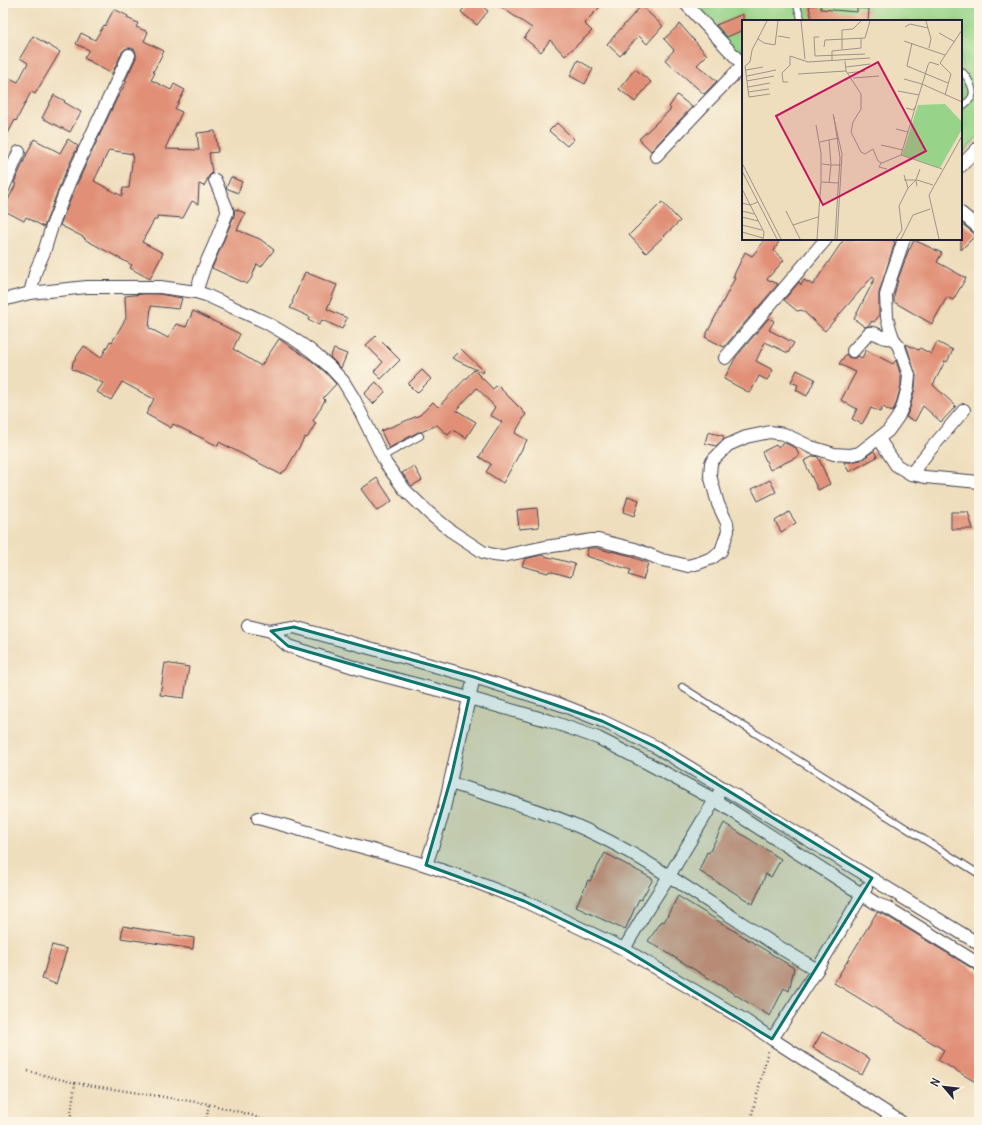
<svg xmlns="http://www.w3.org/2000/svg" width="982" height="1125" font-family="Delius,sans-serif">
  <rect width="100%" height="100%" fill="#fcf5e5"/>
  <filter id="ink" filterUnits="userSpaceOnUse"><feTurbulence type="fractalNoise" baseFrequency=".025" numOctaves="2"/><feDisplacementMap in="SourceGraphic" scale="8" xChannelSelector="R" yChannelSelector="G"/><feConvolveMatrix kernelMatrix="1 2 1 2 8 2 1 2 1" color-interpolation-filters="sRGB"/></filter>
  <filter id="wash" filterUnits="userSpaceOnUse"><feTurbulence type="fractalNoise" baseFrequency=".012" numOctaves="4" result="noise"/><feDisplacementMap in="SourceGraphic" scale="16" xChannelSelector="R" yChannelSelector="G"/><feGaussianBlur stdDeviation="0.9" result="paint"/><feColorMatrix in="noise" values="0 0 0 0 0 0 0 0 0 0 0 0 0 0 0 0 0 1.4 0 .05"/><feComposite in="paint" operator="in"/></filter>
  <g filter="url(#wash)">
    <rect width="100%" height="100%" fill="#efdebd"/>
    <!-- green -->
    <path fill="#97d388" stroke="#5c7a62" d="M690,3H979V136L961,155V21H743V60Z"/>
    <g id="blocks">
      <!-- building -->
      <g fill="#e19077" fill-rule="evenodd">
        <path d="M468,3H478L488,11L477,25L461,12Z"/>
        <path d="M495,3H604L584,23L592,31L565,56L550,40L541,52L524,38L532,28Z"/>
        <path d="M820,4L821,9L857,12V8L869,9L868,21H812L809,6Z"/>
        <path d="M641,6L663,26L647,44L639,36L620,56L607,44Z"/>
        <path d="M114,9L128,16L127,18L138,23L136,27L148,32L144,41L164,51L153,72L155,73L151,80L171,90L174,84L185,90L175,109L182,112L165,149L199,150L197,133L215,131L218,152L209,153L212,173L209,176L204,186L199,184L198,204L192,201L183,218L157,216V220H154L142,242L163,253L150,279L130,268L132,265L84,239L85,238L60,225L76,186L116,100L127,81H125L136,58V54L135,50L132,48H128L125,49L122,52L112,74L84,58L89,50L76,44L81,33L95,40L104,25L105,26ZM109,150L133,154L129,188H123L122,196L94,181Z"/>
        <path d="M743,14V30L727,37L716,25Z"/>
        <path d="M680,24L707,55L697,65L717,81L704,94L665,60L674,50L664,39Z"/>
        <path d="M33,36L60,52L35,94L31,92L16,121L15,120L3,143V75L18,82L28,63L20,58Z"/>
        <path d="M578,60L593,69L585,84L570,76Z"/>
        <path d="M635,69L651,82L635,102L619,89Z"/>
        <path d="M54,95L65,101L64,102L81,112L70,132L42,118Z"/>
        <path d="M677,95L692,107L651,151L639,139L671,109L669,107Z"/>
        <path d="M557,123L574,139L567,146L549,131Z"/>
        <path d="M34,139L60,153L68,139L78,146L62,180L44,227L26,217L24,221L3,210L16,184L14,183L26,156Z"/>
        <path d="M231,177L242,182L238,193L226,188Z"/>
        <path d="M662,202L680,221L646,253L629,235Z"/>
        <path d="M235,209L245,213L237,230L260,239L274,250L261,267L257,264L251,279L247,284L212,268L234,216Z"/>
        <path d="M961,223L976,235L961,250Z"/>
        <path d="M766,239H780L774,251L784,260L767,279L778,284L724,347L705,337L735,278L733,277L745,252L752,256Z"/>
        <path d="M844,239H890L895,242L879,293V316L874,322L872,321L869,325L865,327L854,319L875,278L873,276L825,331L802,310L797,311L784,300L799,282L801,285L804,280L813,285Z"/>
        <path d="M914,240L942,253L937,262L966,278L953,300L947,297L932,324L894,302V296L898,279L909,249H910Z"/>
        <path d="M305,272L337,285L327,309L347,318L342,329L322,320L319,325L308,320L310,317L290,308L293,303L292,302Z"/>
        <path d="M143,294H159L182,298L179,309L151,306L149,328L168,338L176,324L186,327L193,311L240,334L233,349L261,366L279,339L309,359L324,371L336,384L323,398L325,400L313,421L316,423L307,438L305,437L286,470L280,474L219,442L218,446L173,424L171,428L146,414L154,399L122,382L111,400L97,392L103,383L72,369L73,362L84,346L101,358L110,341L112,342L126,318L125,296Z"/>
        <path d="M769,318L774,321L769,330L794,343L788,353L765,342L756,361L773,370L767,380L759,376L750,393L724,379L736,357Z"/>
        <path d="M376,336L400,360L381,379L374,372L383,362L366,345Z"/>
        <path d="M937,342L953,350L947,362L945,361L933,385L956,406L941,422L923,406L915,421L906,417L910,408L915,388L916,376L906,344L918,350L920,348L931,354Z"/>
        <path d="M334,349L347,354L341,368L330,357Z"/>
        <path d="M461,349L484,371L483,373L452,358Z"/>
        <path d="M866,350L893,364L896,360L901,376V385L896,404L892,412L883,407L880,412L871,408L862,424L852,419L857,409L841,400L856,372L839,364L846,354L848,357L851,358H855L858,356L862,358Z"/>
        <path d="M422,370L431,379L417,393L408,384Z"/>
        <path d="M474,370L493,389L497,385L522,410V411L526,414L515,433L527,440L503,483L486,472L491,464L479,457L502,422L490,415L495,407L477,388L456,410L476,422L466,438L453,430L448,435L437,425L421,432H418L389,448L381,431L420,415L433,402L438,407Z"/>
        <path d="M797,370L815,379L807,396L796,390L798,385L791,382Z"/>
        <path d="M376,382L385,392L373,404L364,394Z"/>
        <path d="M708,432L724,436L723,440L716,446L705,443Z"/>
        <path d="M785,443L796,448L799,456L770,470L762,452L776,445L777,447Z"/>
        <path d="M874,451L877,457L849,472L844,462H851L861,460Z"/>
        <path d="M814,456L818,457L830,484L818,490L804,461Z"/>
        <path d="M414,466L422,480L412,486L402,473Z"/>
        <path d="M377,478L392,501L377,511L361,489Z"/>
        <path d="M770,480L776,492L758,501L752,489Z"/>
        <path d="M628,496L639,500L634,516L623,512Z"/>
        <path d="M537,508L539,527L519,529L517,510Z"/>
        <path d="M789,512L796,523L781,532L775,521Z"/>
        <path d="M951,512H968L973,529H951Z"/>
        <path d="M588,548H597L611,552V551L632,556V557L648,563L643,580L629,575L631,570L586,556Z"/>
        <path d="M541,555L575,564L571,577L549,571L548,573L522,566L525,559Z"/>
        <path d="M165,663L189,667L184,698L160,695Z"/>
        <path d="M724,823L781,859L771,877L766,874L753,904L699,871L707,852L709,853Z"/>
        <path d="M605,853L653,879L641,900L639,899L625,930L576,907L588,880L590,881Z"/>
        <path d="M678,896L794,968L789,991L784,988L770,1016L648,941L662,921L664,922Z"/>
        <path d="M877,912L885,915L975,970L979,971V1084L938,1060L944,1050L834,983Z"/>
        <path d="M123,926L194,938L193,949L121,938Z"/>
        <path d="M52,945L67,949L56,984L42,979Z"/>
        <path d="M822,1032L870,1059L862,1075L813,1048Z"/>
      </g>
    </g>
  </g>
  <g filter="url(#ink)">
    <use href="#blocks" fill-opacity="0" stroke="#413e4e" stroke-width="1"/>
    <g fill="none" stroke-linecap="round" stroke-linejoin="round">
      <defs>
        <g id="lane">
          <path d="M796,3L802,21"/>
          <path d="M961,71C965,74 967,77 969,81C976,94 973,99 961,107"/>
          <path d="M382,457L420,436"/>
          <path d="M682,687L979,874"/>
        </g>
        <g id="street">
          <path d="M685,3L743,65"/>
          <path d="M656,156L706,103L743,65"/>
          <path d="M961,166L979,147"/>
          <path d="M3,189L19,152"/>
          <path d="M961,213L979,228"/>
          <path d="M196,292L204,268L215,243L227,213V209L215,180"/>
          <path d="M30,293L36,270L44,252L52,226L69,183L129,55"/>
          <path d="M3,300L30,293L87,287H160L196,292L206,295L267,323L294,339L310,350L329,366L343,381L354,399L386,464L405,490L430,514L451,531L483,552L493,555L503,556L545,547L574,543L592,540H598L635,549L662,560L676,563L688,566L699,563L712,558L721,551L728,531L727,523L718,504L710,475L711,463L714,459L728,445L746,437L770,432L784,434L811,447L834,454L850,455L859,453L888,431L898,417L903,406L908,386L909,375L899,347L893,338L890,329L887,317L886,295L891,277L904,239"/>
          <path d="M853,351L869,333C876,331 879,337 886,338C887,339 892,338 893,338"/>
          <path d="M725,358L826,239"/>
          <path d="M879,439L896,465L911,474L929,451L964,410"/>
          <path d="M911,474L925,477L979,482"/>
          <path d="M248,626L271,631L294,627L474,677L559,704L602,721L656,747L979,944"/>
          <path d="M271,631L288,646L369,672L469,698L550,721L598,738L649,764L715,800L877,904L888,908L979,964"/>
          <path d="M450,783C492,796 534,808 575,825C608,839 639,857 669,876L719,793"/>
          <path d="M258,818L426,865L473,881L524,901L624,949L746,1021L772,1039"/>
          <path d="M426,865L442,817L474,677"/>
          <path d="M866,888L817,970L772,1039L901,1122"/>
          <path d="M624,949L647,910L669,876L774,944L817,970"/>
        </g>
      </defs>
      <!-- lane casing -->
      <use href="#lane" stroke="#413e4e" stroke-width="8"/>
      <!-- street casing -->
      <use href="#street" stroke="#413e4e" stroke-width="14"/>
      <!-- path -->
      <g stroke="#413e4e" stroke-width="2.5" stroke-dasharray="1 3" stroke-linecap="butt">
        <path d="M28,1071L75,1083L70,1122"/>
        <path d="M75,1083L209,1104L251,1115L268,1122"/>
        <path d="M206,1122L209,1104"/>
        <path d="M750,1122L768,1051"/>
      </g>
      <!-- lane -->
      <use href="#lane" stroke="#fff" stroke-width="6"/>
      <!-- street -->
      <use href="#street" stroke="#fff" stroke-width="12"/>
    </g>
  </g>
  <!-- marked area -->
  <path fill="#0f766e" fill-opacity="0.2" stroke="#0f766e" stroke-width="3" stroke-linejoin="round" d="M294,627L474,677L602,721L656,747L872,878L772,1039L624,949L524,901L426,865L451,778L469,698L288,646L271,631Z"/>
  <!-- overview -->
  <g transform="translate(742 20)">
    <rect width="220" height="220" fill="#efdebd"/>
    <path d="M203,84L220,102V109L198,148L160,135L176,85Z" fill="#97d388"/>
    <path fill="none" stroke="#9d9389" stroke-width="1" d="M25,1L10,30L8,42L3,46L7,77L28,74M59,1L63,39M184,1L189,19L187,28M163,7L168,4L186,8M197,13L213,22M36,16L48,18M77,17H72L73,36L123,34M16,19L22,23L33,25L36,1M162,21L203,35M170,23L165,46L206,63M82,27L83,20L123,18L128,1M100,29V10L111,9L119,1M90,41V31L119,28V18M103,41L104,51L119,74V89L111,102L109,112L119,132L123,134L131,129L136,141L140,143L159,135L200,149M104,47L128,44M4,50L21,47M106,53L123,51M56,54L104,51M5,56L34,50M111,58L137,56M162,59L180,64L220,82M5,61L32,56M46,62H41L40,53L48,45V36L66,42L128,38M6,67L28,63M156,71L177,75M6,72L27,69M203,75L209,54L198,43L220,10M164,88L171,90L174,86M91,94L100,134L95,219M92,97L98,138L93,219M74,105L79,133V162M154,109L166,112M87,120L89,145H99M78,122L96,118M139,125L161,130M159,135L186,45L188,42L197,45M0,143L39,219M139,143L137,147L145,149M80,144L89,145L87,163M0,151L35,219M162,155L166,168M162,160H174L175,166M175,160L191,165M0,169L22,212L21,219M0,183L8,185L16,182M0,191L12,194M44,191L58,219M0,197L16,201M0,205L20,210M51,205L76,197M0,212L21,218M75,219L79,162L96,163M154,219L160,210L157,186L166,168L174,160L178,149M159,219L171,195L188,189M197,219L187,175L220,116"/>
    <path fill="#c2185b" fill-opacity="0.15" stroke="#c2185b" stroke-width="2" d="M136,42L184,131L81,185L34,96Z"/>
    <rect width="220" height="220" fill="none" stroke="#22223b" stroke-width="2"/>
  </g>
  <!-- margin -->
  <rect width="982" height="1125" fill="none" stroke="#fcf5e5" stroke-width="16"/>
  <!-- north arrow -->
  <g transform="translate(944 1087) rotate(298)" stroke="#fcf5e5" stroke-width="3" paint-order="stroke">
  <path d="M0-3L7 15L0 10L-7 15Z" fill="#22223b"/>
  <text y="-6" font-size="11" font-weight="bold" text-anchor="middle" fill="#22223b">N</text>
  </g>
</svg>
